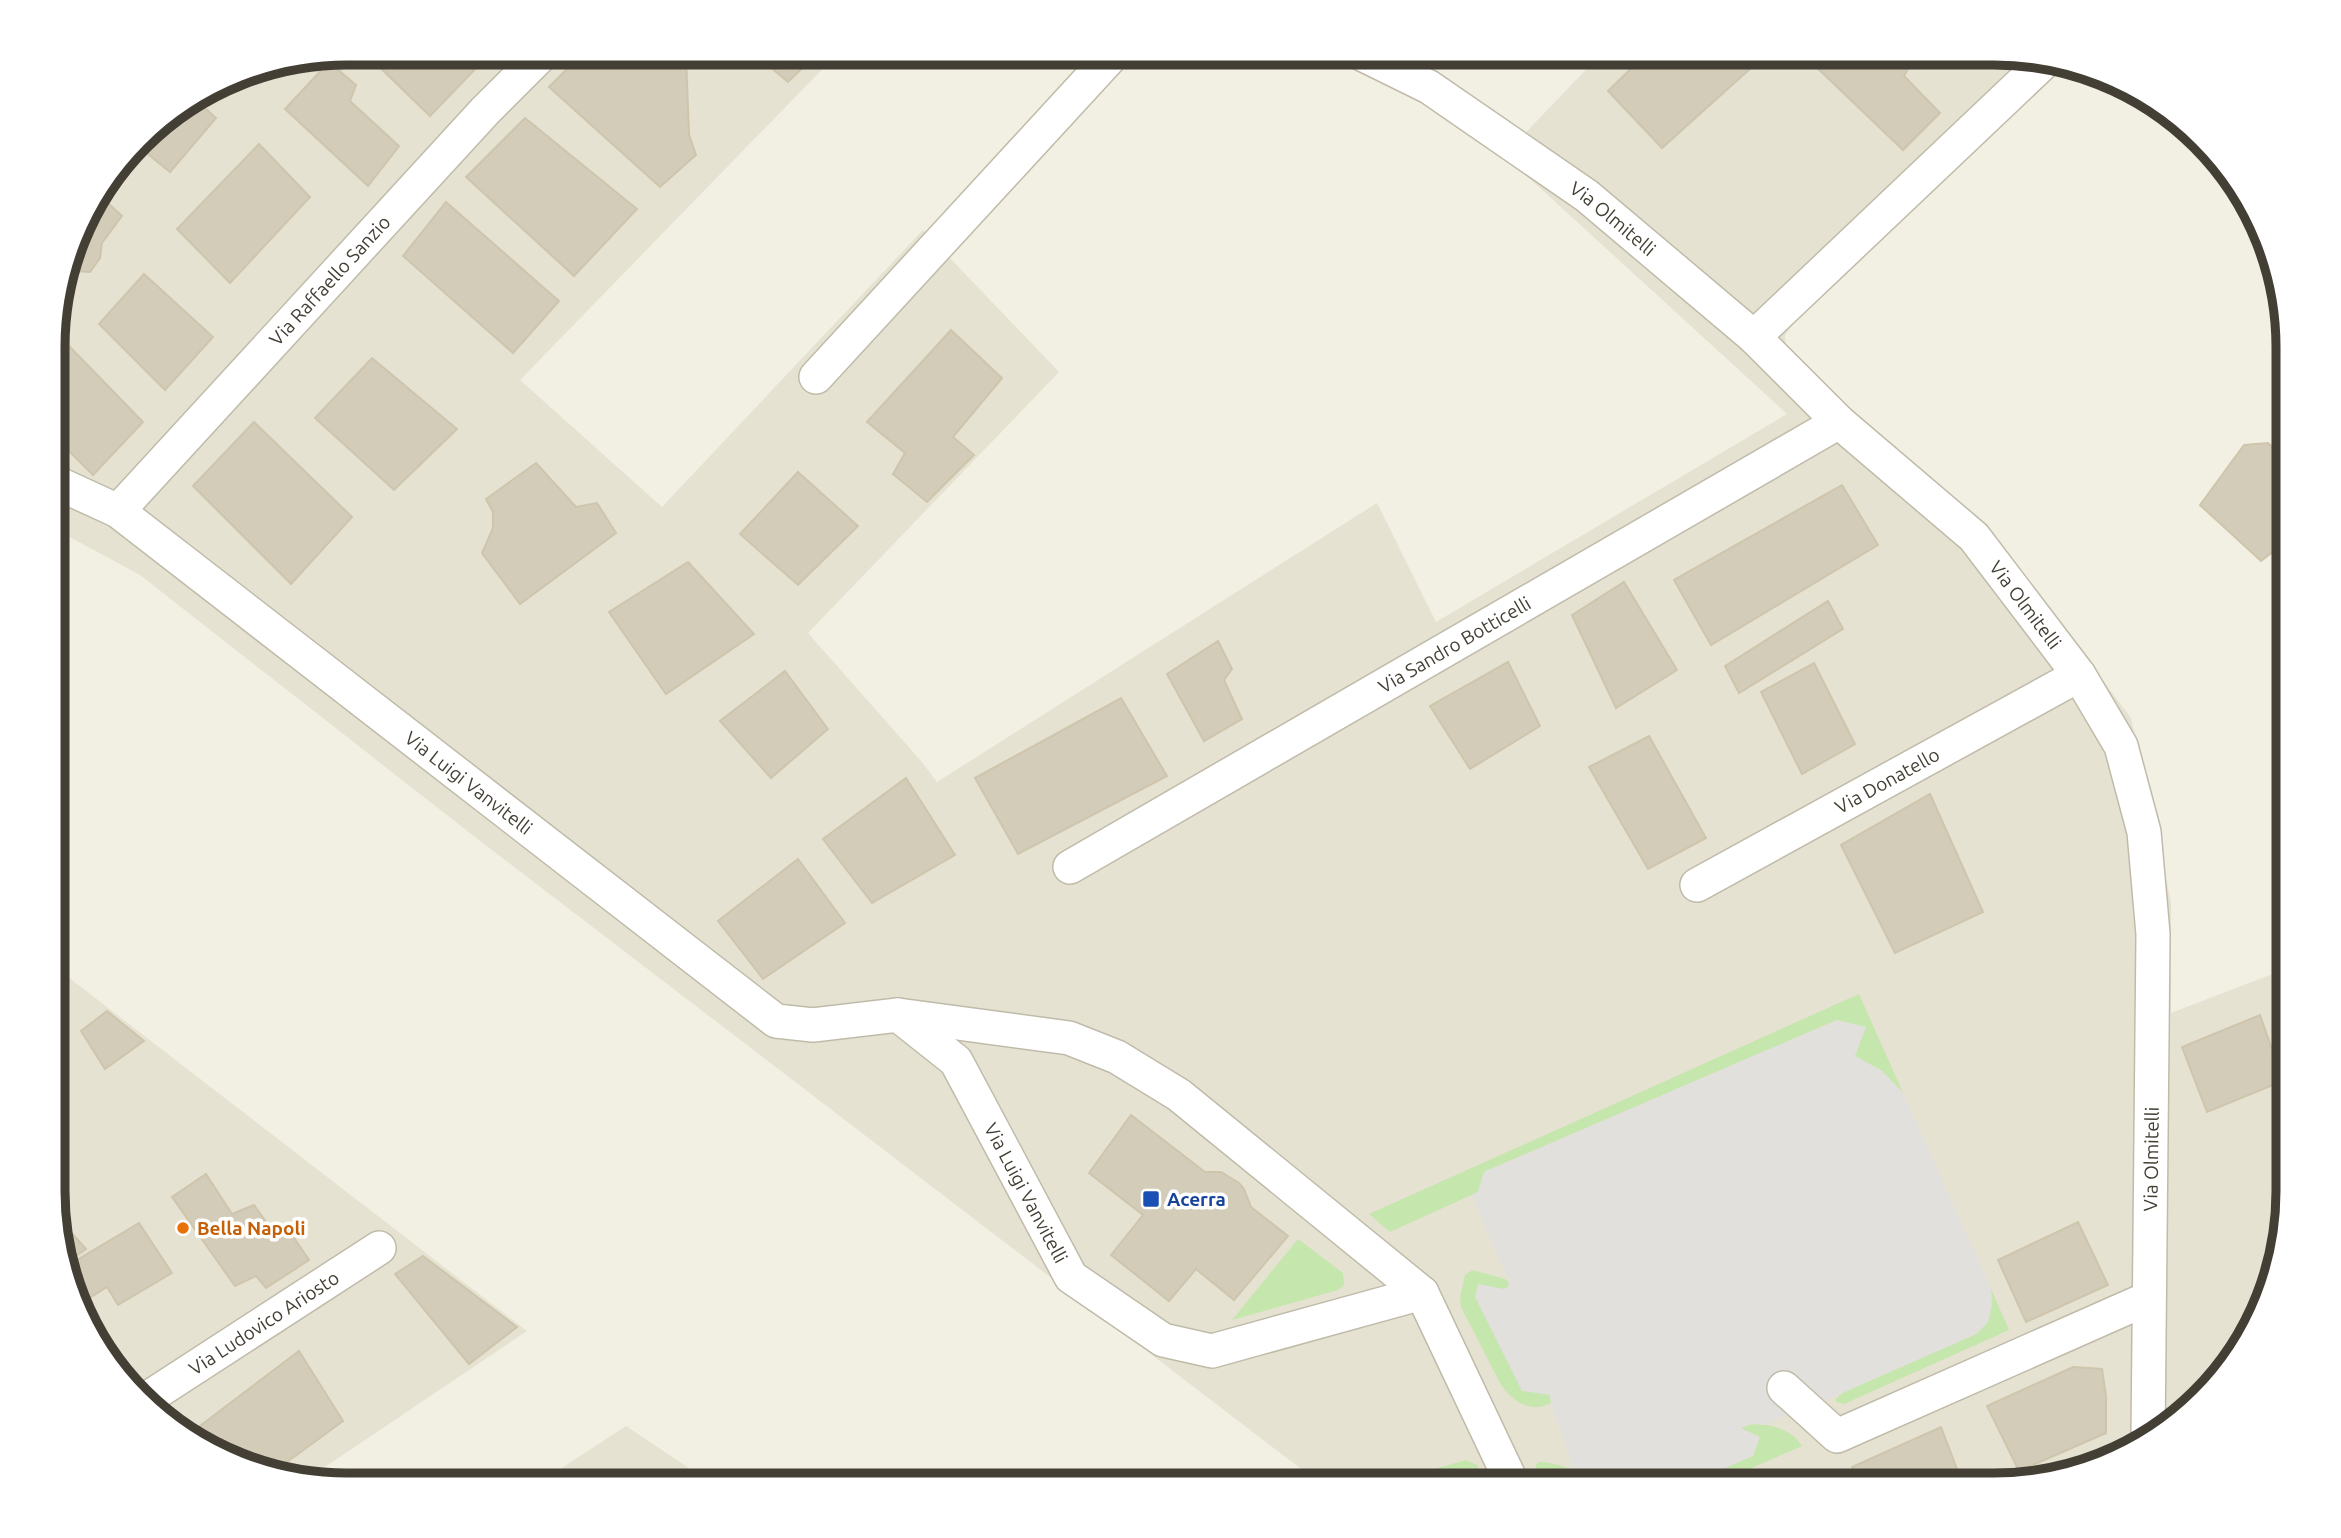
<svg xmlns="http://www.w3.org/2000/svg" width="2341" height="1538" font-family="Ubuntu,sans-serif">
  <rect width="100%" height="100%" fill="#f2efe3"/>
  <!-- residential -->
  <g fill="#e6e2d2">
    <path d="M346,53H838L520,380L662,507L923,230L1059,372L808,633L921,761L937,782L1377,503L1436,622L1787,414L1504,155L1602,53H1995L2068,65L1960,161L1803,311L1785,335L1786,348L2011,558L2131,718L2171,902V1013L2288,968V1210L2273,1286L2239,1355L2141,1446L2013,1485H1322L475,837L140,575L55,529V308L83,216L152,126L234,75Z"/>
    <path d="M55,967L527,1331L307,1479L252,1470L183,1436L92,1339L55,1230Z"/>
    <path d="M626,1426L714,1485H536Z"/>
  </g>
  <!-- green -->
  <g fill="#c5e6ac">
    <path d="M1859,994L1903,1093L1882,1071L1855,1056L1837,1020L1484,1172L1478,1192L1390,1232L1369,1214Z"/>
    <path d="M1298,1239L1343,1273L1344,1285L1338,1290L1232,1320Z"/>
    <path d="M1472,1270L1505,1279L1509,1282L1508,1287L1504,1289L1550,1395L1551,1403C1530,1414 1510,1400 1500,1383L1461,1307L1460,1297L1465,1275Z"/>
    <path d="M1991,1289L2009,1330L1844,1404L1836,1402V1399L1842,1393L1976,1334C1990,1324 1992,1305 1991,1289Z"/>
    <path d="M1756,1423C1774,1426 1793,1430 1802,1446L1713,1485H1642L1647,1475L1655,1473L1687,1485L1740,1428Z"/>
    <path d="M1466,1460L1477,1465L1487,1485H1378Z"/>
    <path d="M1539,1462C1556,1462 1578,1470 1587,1485H1542L1535,1472L1536,1465Z"/>
  </g>
  <!-- parking -->
  <path fill="#e2e0dc" d="M1837,1020L1866,1027L1855,1056L1882,1071L1903,1093L1991,1289L1992,1305L1988,1322L1976,1334L1842,1393L1765,1425L1749,1424L1741,1428L1760,1437L1753,1456L1687,1485L1655,1473L1647,1475L1642,1485H1587L1583,1478L1575,1473L1551,1403L1550,1395L1522,1391L1475,1297L1478,1284L1504,1289L1508,1287L1509,1282L1471,1195L1478,1192L1484,1172Z"/>
  <!-- building -->
  <g fill="#d3ccb9" stroke="#cec5ac" stroke-width="2">
    <path d="M365,53H467L480,64L430,116Z"/>
    <path d="M583,53H682L686,56L689,135L696,155L660,187L549,87Z"/>
    <path d="M778,53H818L788,82L769,66Z"/>
    <path d="M1647,53H1738L1751,68L1662,148L1608,91Z"/>
    <path d="M1819,53H1909L1914,57L1904,76L1940,113L1903,150L1810,61Z"/>
    <path d="M329,62L356,85L350,101L399,146L368,186L285,109Z"/>
    <path d="M195,99L216,118L170,172L137,145L152,126Z"/>
    <path d="M525,118L637,209L574,276L466,177Z"/>
    <path d="M259,144L310,197L230,283L177,229Z"/>
    <path d="M99,195L122,216L102,243L100,258L90,272L72,271L65,274L83,216Z"/>
    <path d="M446,202L559,301L513,353L403,256Z"/>
    <path d="M144,274L213,337L165,390L99,324Z"/>
    <path d="M951,330L1002,378L953,437L974,455L927,502L893,474L905,453L867,422Z"/>
    <path d="M69,346L143,422L93,475L55,437V362Z"/>
    <path d="M372,358L457,429L394,490L315,418Z"/>
    <path d="M254,422L352,517L291,584L193,486Z"/>
    <path d="M2268,443L2288,461V540L2261,561L2200,505L2244,445Z"/>
    <path d="M536,463L576,507L597,503L616,533L520,604L482,553L493,528V512L486,499Z"/>
    <path d="M798,472L858,526L798,585L740,534Z"/>
    <path d="M1842,485L1878,545L1711,645L1674,580Z"/>
    <path d="M688,562L754,634L666,694L609,612Z"/>
    <path d="M1624,582L1677,670L1616,708L1572,615Z"/>
    <path d="M1828,601L1843,629L1739,693L1725,666Z"/>
    <path d="M1218,641L1232,669L1224,680L1242,719L1204,741L1167,674Z"/>
    <path d="M1508,662L1540,726L1470,769L1430,706Z"/>
    <path d="M1814,663L1855,744L1802,774L1761,692Z"/>
    <path d="M785,671L828,729L771,778L720,721Z"/>
    <path d="M1121,698L1167,776L1018,854L975,778Z"/>
    <path d="M1649,736L1706,838L1648,869L1589,767Z"/>
    <path d="M906,778L955,855L872,903L823,839Z"/>
    <path d="M1930,794L1983,912L1895,953L1841,845Z"/>
    <path d="M798,859L845,923L763,979L718,921Z"/>
    <path d="M107,1011L144,1041L105,1069L81,1031Z"/>
    <path d="M2260,1015L2283,1081L2207,1112L2182,1047Z"/>
    <path d="M55,1056L66,1071L55,1079Z"/>
    <path d="M1131,1115L1205,1172H1221L1239,1183L1244,1189L1251,1207L1288,1236L1234,1300L1196,1269L1169,1301L1111,1255L1143,1215L1089,1173Z"/>
    <path d="M206,1174L232,1214L254,1205L274,1233L286,1226L309,1260L266,1288L256,1276L235,1286L172,1197Z"/>
    <path d="M2078,1222L2108,1285L2026,1322L1998,1260Z"/>
    <path d="M139,1223L172,1273L118,1305L107,1287L80,1304L67,1266Z"/>
    <path d="M68,1229L86,1249L66,1263L57,1237Z"/>
    <path d="M423,1256L517,1327L469,1364L395,1274Z"/>
    <path d="M299,1351L343,1421L272,1473L252,1470L210,1449L196,1429Z"/>
    <path d="M2073,1367L2102,1369L2106,1396V1433L2019,1471L1987,1406Z"/>
    <path d="M1941,1427L1963,1485H1858L1852,1467Z"/>
  </g>
  <g fill="none" stroke-linecap="round" stroke-linejoin="round">
    <defs>
      <g id="minor">
        <path id="s1" d="M1360,53L1429,87L1587,196L1754,337L1839,422L1974,537L2079,675L2121,746L2144,832L2153,934L2148,1440"/>
        <path d="M1754,337L2045,61"/>
        <path d="M816,377L1114,53"/>
        <path id="s2" d="M55,482L118,511L776,1021L813,1025L898,1015L956,1061L1071,1277L1163,1340L1212,1351L1422,1293"/>
        <path id="s3" d="M118,511L485,111L543,53"/>
        <path id="s4" d="M1070,867L1839,422"/>
        <path id="s5" d="M1697,885L2079,675"/>
        <path d="M898,1015L1069,1038L1117,1057L1179,1095L1422,1293L1513,1485"/>
        <path d="M1784,1388L1837,1436L2149,1298"/>
        <path id="s6" d="M148,1398L379,1248"/>
      </g>
    </defs>
    <!-- minor casing -->
    <use href="#minor" stroke="#c0bba9" stroke-width="36"/>
    <!-- minor -->
    <use href="#minor" stroke="#fff" stroke-width="33"/>
  </g>
  <!-- markers -->
  <rect fill="#1a4fb4" stroke="#fff" stroke-width="2.5" x="1142" y="1190" width="18" height="18" rx="3.5"/>
  <circle fill="#e8710a" stroke="#fff" stroke-width="2.5" cx="183" cy="1228" r="7"/>
  <g text-anchor="middle" stroke-width="7" stroke-linejoin="round" paint-order="stroke">
    <!-- street labels -->
    <g font-size="19" fill="#443f34" stroke="#fff">
      <text dy="7" stroke="none"><textPath href="#s1" startOffset="303">Via Olmitelli</textPath></text>
      <text dy="7" stroke="none"><textPath href="#s3" startOffset="313">Via Raffaello Sanzio</textPath></text>
      <text dy="7" stroke="none"><textPath href="#s1" startOffset="870">Via Olmitelli</textPath></text>
      <text dy="7" stroke="none"><textPath href="#s4" startOffset="444">Via Sandro Botticelli</textPath></text>
      <text dy="7" stroke="none"><textPath href="#s5" startOffset="217">Via Donatello</textPath></text>
      <text dy="7" stroke="none"><textPath href="#s2" startOffset="513">Via Luigi Vanvitelli</textPath></text>
      <text transform="translate(2151 1159) rotate(-89)" y="7">Via Olmitelli</text>
      <text dy="7" stroke="none"><textPath href="#s2" startOffset="1248">Via Luigi Vanvitelli</textPath></text>
      <text dy="7" stroke="none"><textPath href="#s6" startOffset="138">Via Ludovico Ariosto</textPath></text>
    </g>
    <!-- transit labels -->
    <g font-size="19" font-weight="bold" fill="#164399" stroke="#fff" text-anchor="start">
      <text x="1167" y="1206">Acerra</text>
    </g>
    <!-- food labels -->
    <g font-size="19" font-weight="bold" fill="#c56008" stroke="#fff" text-anchor="start">
      <text x="197" y="1235">Bella Napoli</text>
    </g>
  </g>
  <!-- crop -->
  <path d="M0 0H2341V1538H0ZM347 65H1994A282 282 0 0 1 2276 347V1191A282 282 0 0 1 1994 1473H347A282 282 0 0 1 65 1191V347A282 282 0 0 1 347 65Z" fill="#fff" fill-rule="evenodd"/>
  <path fill="none" stroke="#443f34" stroke-width="9" d="M347 65H1994A282 282 0 0 1 2276 347V1191A282 282 0 0 1 1994 1473H347A282 282 0 0 1 65 1191V347A282 282 0 0 1 347 65Z"/>
</svg>
